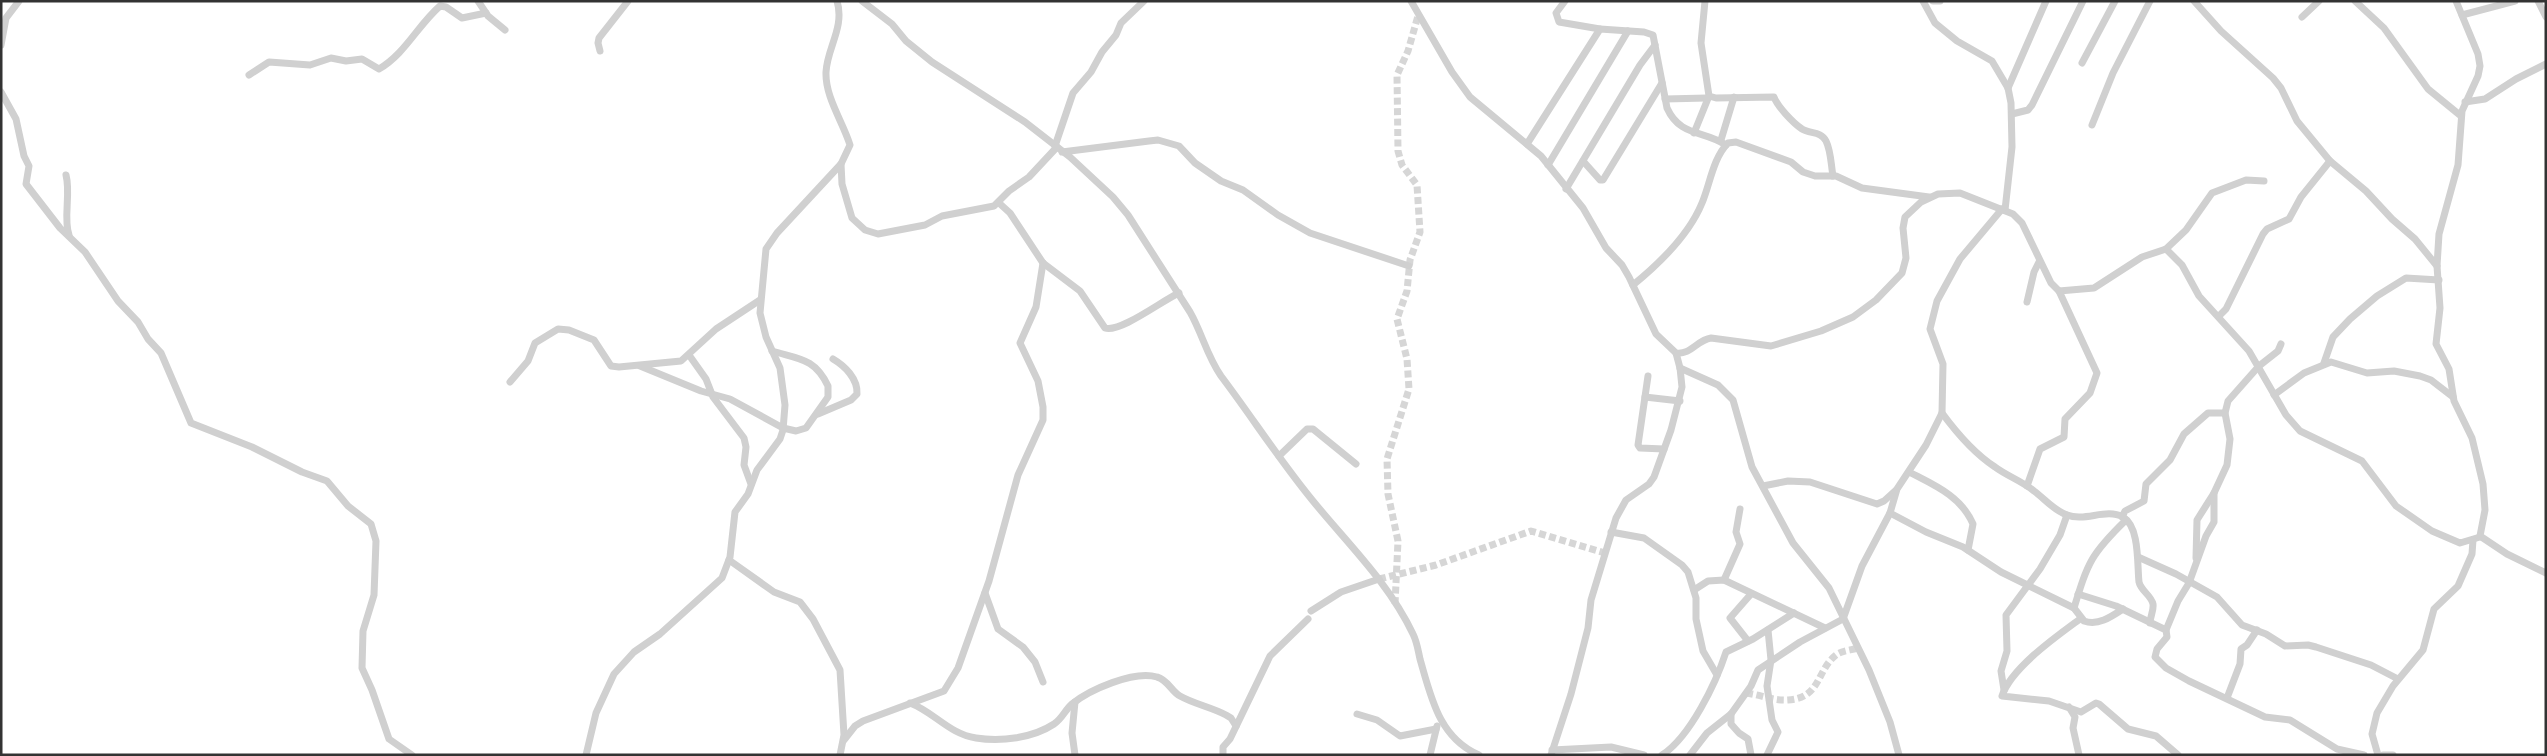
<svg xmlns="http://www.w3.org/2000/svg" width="2547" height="756" font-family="'Alegreya Sans',sans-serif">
  <rect width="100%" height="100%" fill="#fff"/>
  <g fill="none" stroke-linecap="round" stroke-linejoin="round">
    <!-- minor-tunnel -->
    <g stroke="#d6d6d6" stroke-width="7" stroke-dasharray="7 3.5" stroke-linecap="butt">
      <path d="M1379,579L1436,565L1531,531L1605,553"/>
      <path d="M1395,604L1398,541L1388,494L1387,459L1409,389L1407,359L1397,319L1407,291L1410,260L1420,232L1417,185L1402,165L1398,151L1397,75L1408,51L1418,16"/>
      <path d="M1746,693C1761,695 1774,701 1788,700C1821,698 1816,671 1836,655C1841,651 1851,650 1858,648"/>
    </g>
    <!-- minor -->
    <g stroke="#d0d0d0" stroke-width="7">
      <path d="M478,1L488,16L505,30"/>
      <path d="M862,1L892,24L906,41L932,62L1025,122L1070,157L1113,197L1128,215L1190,312C1202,333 1207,356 1221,376C1252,417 1280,461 1313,501C1348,544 1389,583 1413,634C1417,642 1418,650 1420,659C1431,697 1439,738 1479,755"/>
      <path d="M1411,1L1452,72L1470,97L1541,156L1583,208L1606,248L1622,265L1629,277L1656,334L1676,353C1691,355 1697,340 1711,338L1771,346L1821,331L1853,317L1876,300L1902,273L1906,258L1903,228L1905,217L1921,202L1938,194L1960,193L2013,214L2022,223L2051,283L2059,291L2094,288L2142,257L2166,249L2182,265L2199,296L2249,351L2286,415L2300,431L2362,461L2396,506L2432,531L2460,543L2480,537"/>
      <path d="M1565,1L1556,13L1559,22L1600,29"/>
      <path d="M1705,1L1701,43L1709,96L1716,98L1774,97C1777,106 1793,123 1802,129C1810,134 1821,131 1826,141C1831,151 1831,165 1833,176"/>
      <path d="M1923,1L1935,23L1957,41L1992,61L2008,88L2011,103L2012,147L2005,210"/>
      <path d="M1933,1H1940"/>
      <path d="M2194,1L2221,31L2273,78L2281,88L2297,121L2330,161L2366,191L2392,219L2415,239L2437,266"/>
      <path d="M2355,1L2384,28L2428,89L2461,116"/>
      <path d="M2456,1L2478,54L2480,66L2478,76L2462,111L2458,165L2439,234L2437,266L2440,308L2436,344L2449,369L2454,401L2472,438L2483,484L2485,510L2480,536L2507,554L2546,573"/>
      <path d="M2538,1L2546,17"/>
      <path d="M2462,15L2515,1"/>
      <path d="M2302,17L2319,1"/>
      <path d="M1,45L6,18L19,1"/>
      <path d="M600,51L598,43L599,38L628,1"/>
      <path d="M2082,63L2115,1"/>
      <path d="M249,75L269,62L310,65L331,58L346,61L362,59L379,69C405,54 418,25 440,6L446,7L462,18L486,13"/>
      <path d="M2008,88L2046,1"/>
      <path d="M1,92L16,119L24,156L29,166L26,184L60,228L85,252L118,301L138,322L148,339L161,353L191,423L252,447L302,472L327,481L348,506L371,524L376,541L374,595L363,631L362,668L372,690L389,739L412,755"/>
      <path d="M1665,99L1707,98"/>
      <path d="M2465,102L2485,99L2516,79L2546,64"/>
      <path d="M2012,114L2028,110L2032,105L2083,1"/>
      <path d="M2092,125L2113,73L2150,1"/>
      <path d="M1694,133L1709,96"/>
      <path d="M1721,140L1734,97"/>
      <path d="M1527,144L1600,29L1644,32L1653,35L1667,108C1680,137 1704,130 1726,145"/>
      <path d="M1055,146L1073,93L1091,72L1102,52L1116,35L1121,23L1144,1"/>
      <path d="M1062,152L1149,141L1158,140L1179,146L1195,163L1221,181L1243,190L1278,215L1310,233L1409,266"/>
      <path d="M1583,161L1600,180H1603L1662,83"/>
      <path d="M841,164L842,184L852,218L865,230L878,234L925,225L942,216L994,206L1009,191L1029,177L1057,147"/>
      <path d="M1548,165L1628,31"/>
      <path d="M66,175C71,194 63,218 69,235"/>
      <path d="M1566,189L1640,65L1655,45"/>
      <path d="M999,203L1010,213L1043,263L1080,291L1105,328C1120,333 1163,300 1179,293"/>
      <path d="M2166,249L2186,230L2212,193L2246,180L2264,181"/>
      <path d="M1633,285C1660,263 1689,235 1702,203C1710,184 1713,158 1728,143L1736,142L1791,162L1803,172L1815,176H1836L1862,188L1929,197"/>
      <path d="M2027,302L2034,272L2039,262"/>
      <path d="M2219,316L2226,309L2263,234L2267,229L2289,219L2301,197L2330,161"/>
      <path d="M689,355L706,379L713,397L744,438L746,447L744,465L751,484"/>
      <path d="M2324,363L2333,337L2350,319L2377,296L2406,278L2439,280"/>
      <path d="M640,366L701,391L730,399L783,428L796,431L806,428L828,397V386C815,358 799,359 772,351"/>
      <path d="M1680,368L1718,385L1733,400L1752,467L1793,543L1829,588L1869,670L1890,722L1899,755"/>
      <path d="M1648,376L1638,445L1640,448L1664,449"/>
      <path d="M510,382L528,361L535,343L558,329L569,330L594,340L611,366L619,367L681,361L716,329L760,300"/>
      <path d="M2274,395L2304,373L2331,362L2367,373L2394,371L2420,376L2431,380L2453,397"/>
      <path d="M1645,397L1680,401"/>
      <path d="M1942,413C1956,432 1975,454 1995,467C2007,476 2022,481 2034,491C2045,499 2053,510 2067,515C2085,522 2106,508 2123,517C2140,527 2137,565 2139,582C2141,591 2151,595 2153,604C2154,611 2150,616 2150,623"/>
      <path d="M818,414L851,400L857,394C858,379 845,366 833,359"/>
      <path d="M1279,456L1307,429H1313L1356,464"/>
      <path d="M1909,472C1934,485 1961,496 1973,524L1968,550"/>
      <path d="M1763,486L1788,481L1810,482L1877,504L1884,501L1895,491"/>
      <path d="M2027,486L2040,449L2064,437L2065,419L2090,393L2097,373L2059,291"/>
      <path d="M1890,513L1926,532L1963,547L2001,572L2074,608L2084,621C2098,626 2111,617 2123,609"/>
      <path d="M2122,517L2125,511L2144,501L2146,484L2170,460L2184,434L2208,413H2225"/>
      <path d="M1611,532L1644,538L1682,565L1688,572L1696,598V619L1703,651L1717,675"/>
      <path d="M2138,557L2176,574L2217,597L2242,625L2266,634L2285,646L2308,645L2316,647L2371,665L2398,679"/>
      <path d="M2196,558L2197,520L2214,493"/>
      <path d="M729,560L774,592L800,602L813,619L840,670L844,735L840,755"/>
      <path d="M1724,580L1740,544L1736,532L1740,509"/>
      <path d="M1694,590L1708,581L1724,580L1825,628"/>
      <path d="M985,593L998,629L1023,647L1035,662L1043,682"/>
      <path d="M2078,594L2116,606L2166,630L2167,637L2157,649L2155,657L2166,668L2189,681L2265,717L2290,720L2337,749L2364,755"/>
      <path d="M2074,608C2088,562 2091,554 2126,520"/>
      <path d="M1311,611L1341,592L1379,579"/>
      <path d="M2080,619C2057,636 2011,668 2002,696L2049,701L2081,712L2096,703L2099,704L2128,729L2156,736L2178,755"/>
      <path d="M2166,630L2178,601L2189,583L2206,536L2214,522V493L2227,465L2230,439L2225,413L2228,401L2259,366L2278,351L2281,344"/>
      <path d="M1748,641L1730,618L1751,594"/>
      <path d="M2004,690L2001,671L2007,651L2006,615L2040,569L2060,535L2067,515"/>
      <path d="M2227,698L2240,664L2241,649L2247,645L2257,630"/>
      <path d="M1075,702L1072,733L1075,755"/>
      <path d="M910,703C934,712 949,734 976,738C1001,742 1033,738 1054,724C1062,719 1065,710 1072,704C1089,690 1134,670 1157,677C1168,680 1171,691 1180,696C1194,704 1211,707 1226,715L1231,718L1236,726"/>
      <path d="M2069,707L2075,717L2073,728L2079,755"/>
      <path d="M1357,714L1377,720L1400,736L1436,729"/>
      <path d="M1731,714V724L1739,733L1748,739L1751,755"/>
      <path d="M844,740L855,726L863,721L944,691L958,668L989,581L1018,475L1043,420V407L1038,381L1020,343L1036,307L1043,263"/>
      <path d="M1552,750L1611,747L1644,755"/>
      <path d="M586,755L596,713L614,674L634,652L660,634L722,578L730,557L735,512L748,494L757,470L780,439L783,430L785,405L780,368L766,337L760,313L766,249L777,233L841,164L850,145C843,122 825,97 826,72C827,48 845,27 837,1"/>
      <path d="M1223,755V747L1230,739L1270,656L1308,619"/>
      <path d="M1430,755L1437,726"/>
      <path d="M1551,755L1571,694L1588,628L1591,600L1616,518L1626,500L1649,484L1654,477L1671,430L1682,387L1680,368L1676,353"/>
      <path d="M1662,755C1690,737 1716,683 1726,652L1753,639L1794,613"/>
      <path d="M1690,755L1707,733L1731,714L1751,686L1758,670L1800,642L1843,619L1862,566L1890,513L1897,489L1926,445L1942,413L1943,364L1930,329L1937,301L1960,259L2002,209"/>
      <path d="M1767,755L1778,732L1772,720L1767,686L1771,660L1768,630"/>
      <path d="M2378,755L2372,734L2377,713L2393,686L2423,650L2434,609L2458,586L2472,554L2473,540"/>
      <path d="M2383,755H2393"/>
    </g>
  </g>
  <!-- border -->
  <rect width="2547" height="756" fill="none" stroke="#333333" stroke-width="5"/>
</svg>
